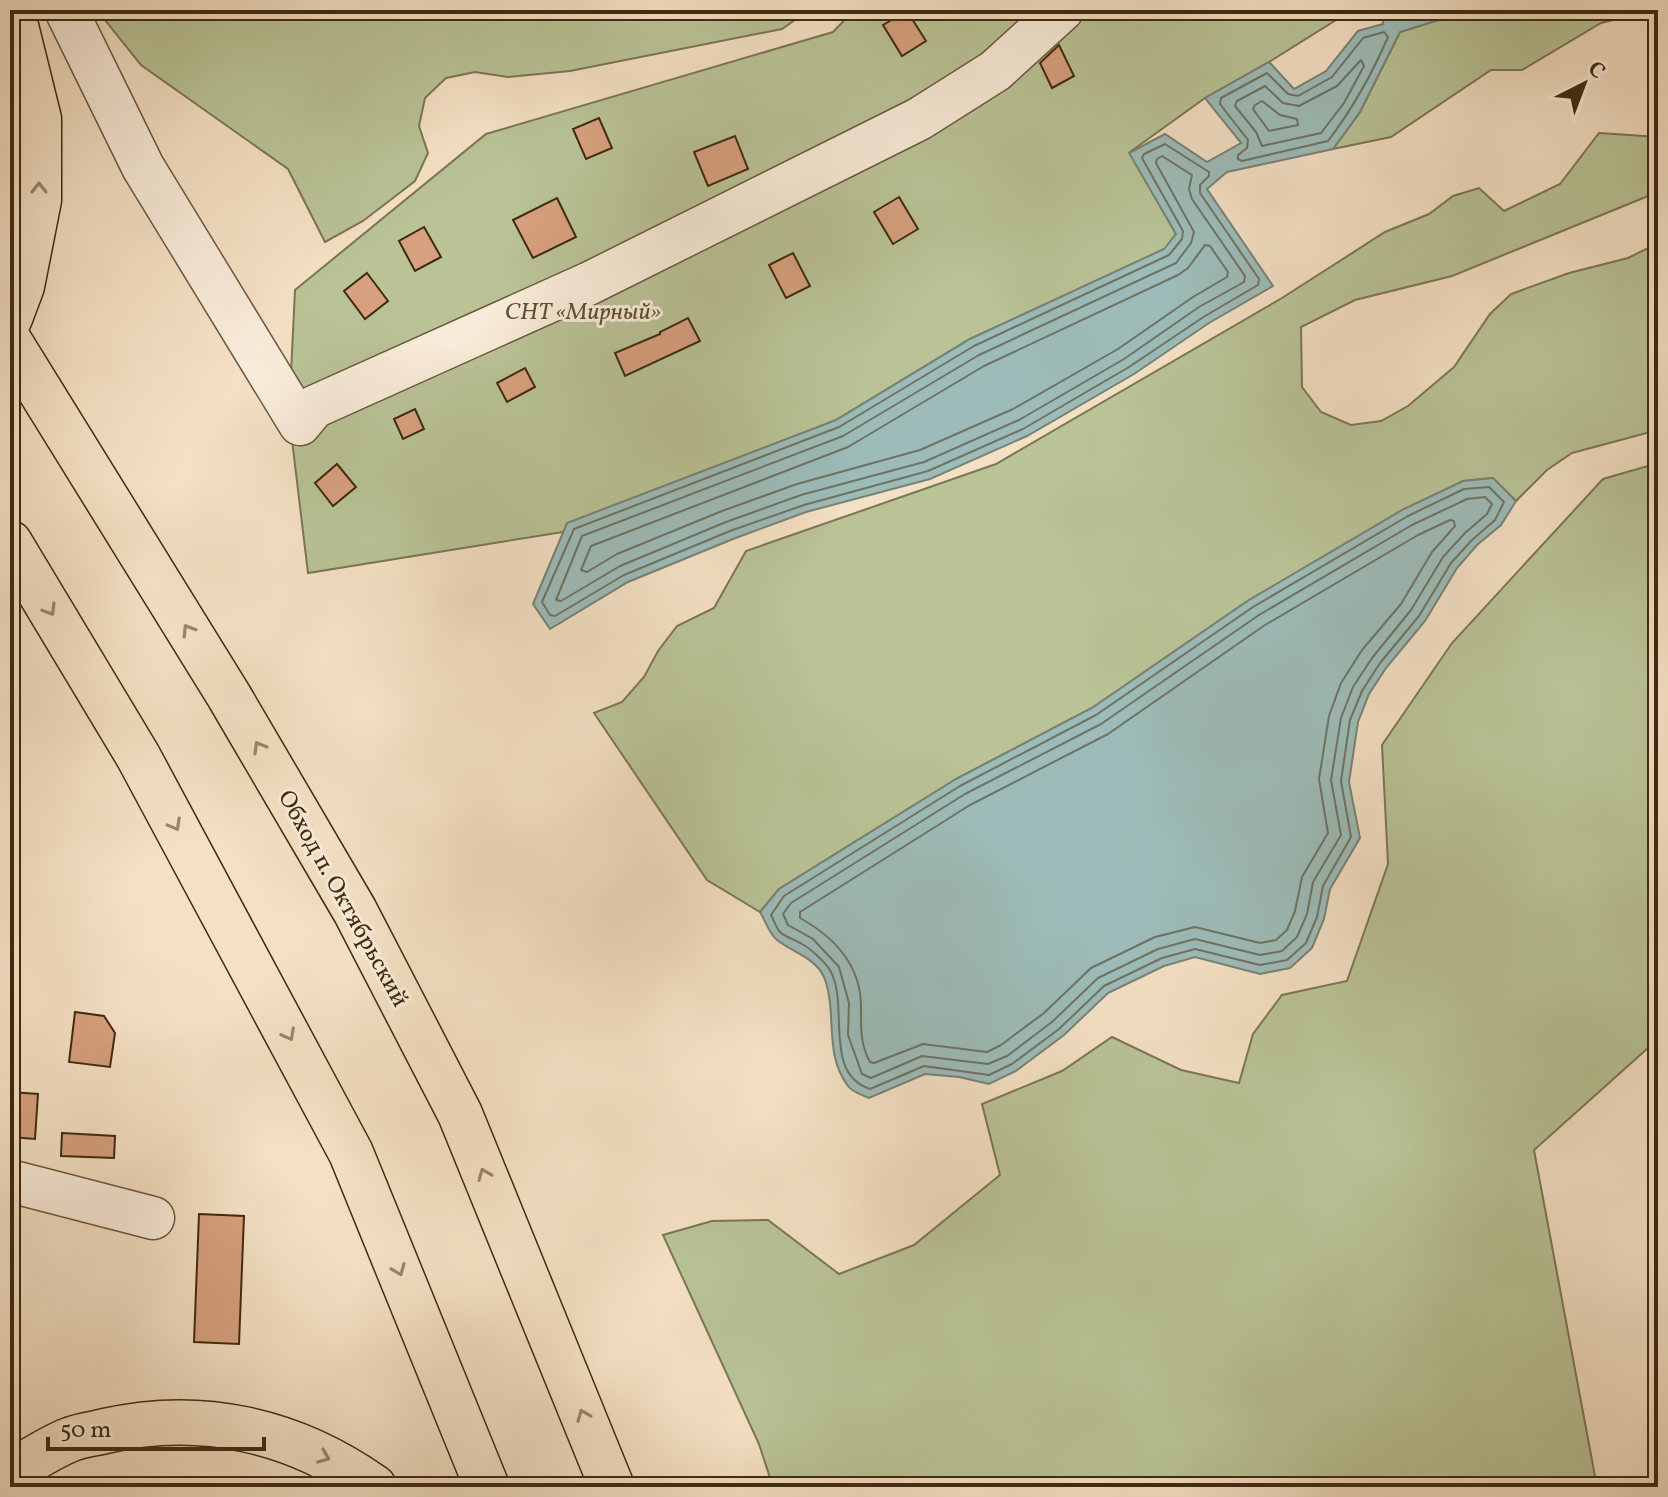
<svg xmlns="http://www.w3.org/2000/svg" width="1668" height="1497" font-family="Vollkorn,serif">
  <rect width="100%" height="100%" fill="#f4e0c4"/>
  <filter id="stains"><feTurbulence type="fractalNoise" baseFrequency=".0025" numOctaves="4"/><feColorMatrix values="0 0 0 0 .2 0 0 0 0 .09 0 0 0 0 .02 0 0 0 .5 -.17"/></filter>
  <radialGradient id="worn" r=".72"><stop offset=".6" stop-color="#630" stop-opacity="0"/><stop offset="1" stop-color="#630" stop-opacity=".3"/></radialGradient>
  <!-- green -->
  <g fill="#b9c396" stroke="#7c7653" stroke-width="2">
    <path d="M100,10H809L782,29L570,71L508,77L475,72L446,78L425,98L419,126L428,153L415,181L363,221L325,242L288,169L141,65L105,20Z"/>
    <path d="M854,10H1352L1269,62L1205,98L1130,152L1176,234L1165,249L970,339L836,420L563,532L308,573L289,415L295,290L486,134L833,32Z"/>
    <path d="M1449,10H1654L1601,23L1522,70H1491L1391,137L1333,149L1360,112L1400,32L1448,17Z"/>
    <path d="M1599,133L1658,137V192L1452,276L1355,300L1301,327L1302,387L1321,412L1351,425L1381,421L1408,406L1454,367L1490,314L1511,294L1569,273L1628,258L1658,243V430L1572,453L1547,470L1516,501L1492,478L1463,481L1249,600L1092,708L956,779L779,889L760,912L707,880L594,713L622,702L644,677L658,651L677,626L714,608L746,551L996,464L1282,298L1385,232L1429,214L1453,196L1479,188L1504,211L1560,184Z"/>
    <path d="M1658,463V1039L1534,1150L1597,1487H773L759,1444L663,1235L712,1221L768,1220L839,1274L914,1245L1000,1175L982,1104L1062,1071L1112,1037L1181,1070L1239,1083L1253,1034L1282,995L1347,981L1388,864L1382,745L1452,643L1603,479Z"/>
  </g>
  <!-- water -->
  <g fill="#9dbcb9" stroke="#778275" stroke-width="2">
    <path d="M1382,10H1449L1448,17L1400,32L1360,112L1333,149L1227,172L1207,189L1273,286L1209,323L1134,374L1027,436L930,479L806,512L733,539L628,582L550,629L533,604L567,523L836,420L970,339L1164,249L1176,234L1129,153L1165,134L1207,162L1241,143L1205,98L1269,62L1294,89L1326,71L1358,31L1383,24Z"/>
    <path d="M1493,478L1516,501L1501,525L1477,545L1457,568L1425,621L1386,668L1369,694L1358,722L1349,782L1360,838L1330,889L1324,919L1312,948L1290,968L1260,974L1195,957L1164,966L1108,993L1064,1035L1016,1071L989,1084L959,1077L925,1074L869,1098C862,1095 852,1092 848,1086C823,1053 838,1013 824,977C815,957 791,952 776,939C769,933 765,920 760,912L779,889L956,779L1092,708L1249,600L1404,509L1463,481Z"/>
  </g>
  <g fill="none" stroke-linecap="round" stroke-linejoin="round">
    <!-- shore -->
    <g stroke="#6e7364" stroke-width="2">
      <path d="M1384,32L1388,37C1372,74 1353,108 1328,141L1242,161L1238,159V155L1247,148L1248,140L1220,104L1221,98L1267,73L1288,94L1298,96L1332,77L1363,38Z"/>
      <path d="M1361,60L1364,66L1344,103L1321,133L1262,146L1256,132L1235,106L1237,101L1265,86L1283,103L1299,106L1337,86Z"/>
      <path d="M1262,101L1280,115L1297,119L1298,125L1269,131L1253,109L1255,105Z"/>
      <path d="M1165,144L1209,172V176L1200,185V193L1259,279L1258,285L1205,316L1129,367L1023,429L928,471L804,505L730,531L624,575L555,616L550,615L542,602L574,529L839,427L974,346L1169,255L1182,239L1183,231L1142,158L1144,154Z"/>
      <path d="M1162,156L1192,175L1189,189L1192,199L1245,276L1244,282L1199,307L1124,359L1019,420L924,462L801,495L726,522L620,566L561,601L556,600L582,536L843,436L979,355L1176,263L1191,243L1194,232L1156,163L1157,159Z"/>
      <path d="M1205,245L1210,246L1228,272L1227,277L1193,297L1118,349L1013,409L920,450L797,484L722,511L617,554L587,572L581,570L591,546L848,447L984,366L1178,275L1188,268Z"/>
      <path d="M1489,487L1504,502L1495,520L1472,540L1451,563L1419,616L1380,663L1362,691L1350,720L1341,781L1351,837L1323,886L1317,917L1306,943L1287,960L1260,965L1195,949L1162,958L1104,986L1059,1029L1012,1064L989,1075L924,1066L870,1089C822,1073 850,1005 830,970C824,961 811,949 802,944C796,940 785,937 780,932C776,928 774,920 771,915L784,896L960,786L1096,715L1253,607L1408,516L1464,489Z"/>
      <path d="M1485,497L1492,504L1487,514L1465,533L1443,557L1411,610L1372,658L1353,687L1341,718L1331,780L1341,835L1313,882L1307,914L1297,937L1282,951L1260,955L1195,939L1158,949L1098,978L1052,1022L1007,1056L988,1064L922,1056L871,1078L862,1074L848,1035L849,1003L839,967L813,939L788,925L783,914L791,903L965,794L1101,724L1259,615L1412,525L1467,499Z"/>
      <path d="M1450,520L1454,521L1455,526L1432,552L1401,604L1362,650L1341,683L1329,716L1319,779L1328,833L1302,877L1295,911L1287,930L1276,940L1260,943L1195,927L1155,937L1091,968L1044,1013L1001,1045L987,1052L923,1044L874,1063L870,1062C860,1044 861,1027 861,1007C861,965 834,937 800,918V912L970,805L1108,734L1265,625L1418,535Z"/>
    </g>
  </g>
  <!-- building -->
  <g fill="#d7a07e" stroke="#3f2a10" stroke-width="2">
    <path d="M907,11L926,41L902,56L883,25Z"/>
    <path d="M1059,45L1074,76L1052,88L1040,63Z"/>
    <path d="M599,118L612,148L586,159L573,129Z"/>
    <path d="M735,136L748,169L708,186L694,152Z"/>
    <path d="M899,197L918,229L893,244L874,212Z"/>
    <path d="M557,198L576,237L533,258L513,220Z"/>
    <path d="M424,227L441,257L415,271L399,241Z"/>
    <path d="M793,253L810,286L786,298L769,265Z"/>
    <path d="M367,273L388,301L365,319L344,291Z"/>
    <path d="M688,318L700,341L625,376L615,353L660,334V332Z"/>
    <path d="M525,368L535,387L507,402L497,383Z"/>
    <path d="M415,409L424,429L403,439L394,419Z"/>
    <path d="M337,464L356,487L333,506L315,483Z"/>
    <path d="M75,1012L104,1016L115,1033L110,1067L69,1062Z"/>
    <path d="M10,1092L38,1094L35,1139L10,1137Z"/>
    <path d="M62,1133L115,1136L114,1158L61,1156Z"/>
    <path d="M199,1214L244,1216L239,1344L194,1342Z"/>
  </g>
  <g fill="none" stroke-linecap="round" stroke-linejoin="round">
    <defs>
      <g id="minor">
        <path d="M66,10L143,167L300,424L314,407L590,283L919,119L995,71L1062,10"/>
        <path d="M10,1181L153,1218"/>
      </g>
      <g id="major">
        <path d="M10,318L22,286L39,200V119L12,10"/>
        <path d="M10,1472C29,1462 49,1448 69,1440C81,1435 94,1434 105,1431C201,1409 294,1430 374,1487"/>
      </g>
      <g id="highway">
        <path d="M10,342L229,696L355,911L460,1114L612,1487"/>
        <path d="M10,543L138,756L351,1153L487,1487"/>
      </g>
    </defs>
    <!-- minor casing -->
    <use href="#minor" stroke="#6c583d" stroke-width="45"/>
    <!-- major casing -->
    <use href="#major" stroke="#3f2a10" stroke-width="47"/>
    <!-- highway casing -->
    <use href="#highway" stroke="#3f2a10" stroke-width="47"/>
    <!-- minor -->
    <use href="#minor" stroke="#f8ebd9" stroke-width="42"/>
    <!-- major -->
    <use href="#major" stroke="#f4e0c4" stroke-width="44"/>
    <!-- highway -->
    <use href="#highway" stroke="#f4e0c4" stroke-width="44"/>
  </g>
  <!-- one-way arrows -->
  <defs><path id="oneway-chevron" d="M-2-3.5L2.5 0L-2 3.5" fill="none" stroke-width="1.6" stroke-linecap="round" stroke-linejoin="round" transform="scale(2)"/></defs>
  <g stroke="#9a856a">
    <use href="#oneway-chevron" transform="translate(39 188) rotate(-90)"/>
    <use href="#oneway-chevron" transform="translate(50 610) rotate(59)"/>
    <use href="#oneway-chevron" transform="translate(188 630) rotate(-122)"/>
    <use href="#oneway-chevron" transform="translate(259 747) rotate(-120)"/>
    <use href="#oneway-chevron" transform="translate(175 825) rotate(61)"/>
    <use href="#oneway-chevron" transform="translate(289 1035) rotate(62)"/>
    <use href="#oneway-chevron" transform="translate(484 1174) rotate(-112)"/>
    <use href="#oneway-chevron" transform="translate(399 1270) rotate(68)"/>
    <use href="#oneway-chevron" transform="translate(583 1415) rotate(-112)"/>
    <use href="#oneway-chevron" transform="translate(324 1457) rotate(22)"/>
  </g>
  <g text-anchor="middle" stroke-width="6" stroke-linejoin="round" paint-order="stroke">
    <!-- park labels -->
    <g font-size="24" font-style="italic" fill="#5e5032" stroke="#f8ebd9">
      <text x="583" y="319">СНТ «Мирный»</text>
    </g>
    <!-- street labels -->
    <g font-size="24" fill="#3f2a10" stroke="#f8ebd9">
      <text transform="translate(344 898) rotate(61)" y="8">Обход п. Октябрьский</text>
    </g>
  </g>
  <!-- margin -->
  <rect width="1668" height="1497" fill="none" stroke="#f4e0c4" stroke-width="40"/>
  <rect x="12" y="12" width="1644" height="1473" fill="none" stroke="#3f2a10" stroke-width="4"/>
  <rect x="20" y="20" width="1628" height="1457" fill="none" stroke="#3f2a10" stroke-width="2"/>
  <!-- north arrow -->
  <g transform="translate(1584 84) rotate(42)" stroke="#f8ebd9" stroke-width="6" paint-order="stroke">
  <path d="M0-6L14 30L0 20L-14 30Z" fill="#3f2a10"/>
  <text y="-12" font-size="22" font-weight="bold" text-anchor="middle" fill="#3f2a10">С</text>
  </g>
  <!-- scale -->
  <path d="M48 1437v12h216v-12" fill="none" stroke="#3f2a10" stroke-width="4"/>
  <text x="60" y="1437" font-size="24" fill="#3f2a10" stroke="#f8ebd9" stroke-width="6" paint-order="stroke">50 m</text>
  <rect width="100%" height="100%" filter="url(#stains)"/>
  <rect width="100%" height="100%" fill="url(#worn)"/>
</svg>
